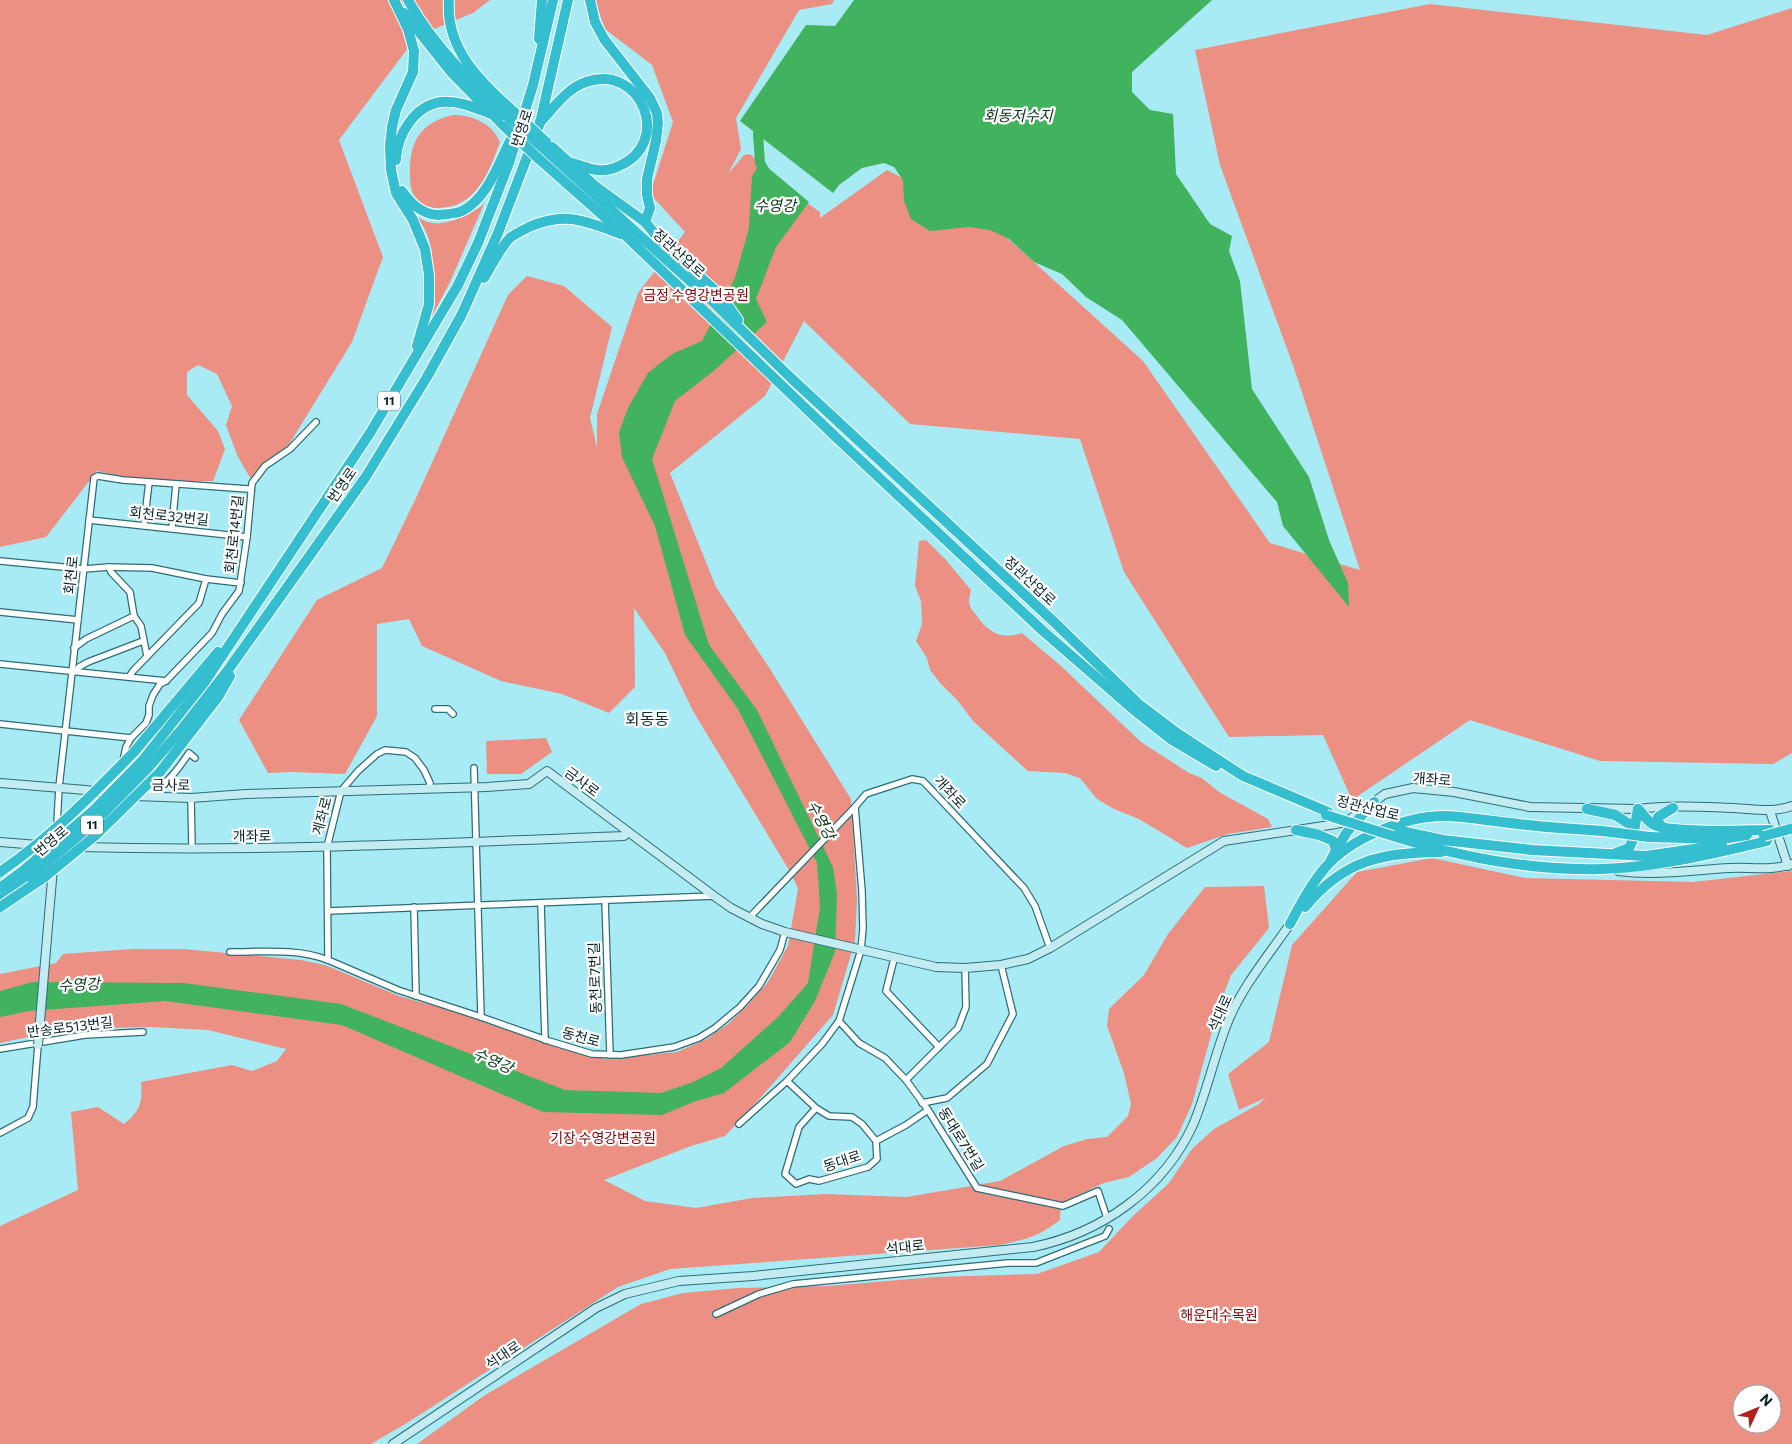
<svg xmlns="http://www.w3.org/2000/svg" width="1792" height="1444" font-family="Commissioner,'Noto Sans KR',sans-serif">
  <rect width="100%" height="100%" fill="#a9ebf5"/>
  <!-- green -->
  <g fill="#eb9083" fill-rule="evenodd">
    <path d="M0,0H490L473,13L417,36L339,140L383,257L352,342L288,446L252,481L238,457L226,425L232,406L217,374L198,365L187,372V395L218,431L225,449L213,481L149,482L97,471L46,537L0,547Z"/>
    <path d="M595,0H834L832,4L799,10L736,118L741,149L728,174L744,155L750,154L784,187L820,212V218L887,170L993,225L1143,361L1270,543L1360,570L1294,368L1220,165L1195,50L1430,4L1707,35L1792,8V753L1773,764L1600,761L1470,720L1352,800L1323,735L1229,737L1124,572L1080,439L910,424L804,321L765,396L670,473L716,587L770,669L851,799L857,899L855,941L833,1015L747,1113L725,1136L691,1146L604,1180L645,1201L696,1208L752,1198L825,1194L907,1197L1000,1181L1064,1146L1087,1139L1107,1137L1128,1116L1131,1104L1124,1073L1107,1026L1109,1009L1144,975L1168,934L1205,887L1264,886L1269,928L1231,975L1219,1007L1192,1104L1177,1137L1157,1158L1129,1177L1104,1183L1061,1203L1060,1220C1038,1237 1027,1239 1000,1245L670,1269L618,1287L407,1423L371,1444H0V1226L78,1190L71,1112L98,1107L124,1124C140,1112 143,1101 141,1082L232,1065L252,1071L277,1061L286,1049L208,1030L151,1027L104,1028L28,1037L0,1043V974L56,963L63,954L132,949H183L301,960L325,965L399,996L478,1018L582,1054L606,1059L677,1052L707,1039L728,1024L746,1007L768,982L788,946L798,889L792,875L693,711L665,653L634,608L635,687L609,713L562,694L501,681L422,646L409,619L377,624V716L345,774L292,772L268,773L239,720L317,600L382,568L416,498L508,295L527,276L564,286L612,327L590,418L597,448V414L638,293L685,232L650,194L673,122L652,65L605,29Z"/>
    <path d="M453,115C472,115 492,123 500,142C489,172 476,209 436,208C428,208 418,203 414,195C410,189 410,180 410,173C409,142 421,122 453,115Z"/>
    <path d="M484,204L450,282L428,324C430,295 438,262 427,234C424,226 417,218 412,211C415,214 417,217 421,219C439,231 470,215 484,204Z"/>
    <path d="M926,540L945,559L971,590C970,595 968,602 970,606C971,610 975,613 977,616C988,633 1003,640 1022,633L1061,666L1141,742L1189,773L1202,778L1219,792L1268,819L1272,827L1228,834L1187,848L1139,819L1114,809L1097,799L1080,778L1065,773L1028,771L973,721L958,701L940,683L930,670L927,658L916,641L922,624L921,601L915,586L919,541Z"/>
    <path d="M546,738L552,752L521,774H487L486,741Z"/>
    <path d="M1432,858L1525,878L1693,882L1792,871V1444H417L485,1395L641,1304L683,1293L738,1288L828,1286L935,1277L1037,1274L1099,1252L1131,1218L1169,1183L1192,1149L1214,1129L1259,1104L1265,1098L1239,1110L1228,1074L1269,1042L1292,945L1357,872ZM1742,1394H1772V1424H1742Z"/>
  </g>
  <!-- water -->
  <g fill="#41b25d">
    <path d="M854,0H1212L1132,72V92L1150,110L1173,114L1176,174L1210,224L1232,236L1229,251L1240,281L1252,389L1309,477L1329,540L1348,583L1349,607L1283,526L1277,502L1122,320L1086,297L1062,274L1034,262L1009,239L990,230L969,227L930,231L911,219L904,201L903,180L894,167L884,163L862,168L839,185L833,193L740,121L806,25L835,26Z"/>
    <path d="M761,162L809,202L776,247L756,299L767,322L716,369L675,401L652,459L709,645L757,710L833,867L837,894L835,952L815,1001L790,1042L724,1093L696,1101L662,1115L543,1112L342,1025L165,1001L29,1011L0,1017V991L33,982L184,983L341,1004L565,1090L661,1093L693,1082L721,1068L778,1017L808,983L820,907L817,863L738,709L685,635L655,526L622,457L619,432L628,408L648,373L672,354L702,341L735,278L749,228L752,176Z"/>
  </g>
  <g fill="none" stroke-linecap="round" stroke-linejoin="round">
    <!-- river -->
    <path stroke="#41b25d" stroke-width="10" d="M766,173L760,163L758,134L769,129"/>
    <defs>
      <g id="street">
        <path d="M89,520L247,537"/>
        <path d="M144,525L149,482"/>
        <path d="M172,528L176,484"/>
        <path d="M0,561L84,569L109,567L152,568L206,579L241,583"/>
        <path d="M109,567L111,572L130,592L134,616L141,626L147,656"/>
        <path d="M0,612L78,620"/>
        <path d="M74,648L86,639L134,616"/>
        <path d="M0,664L166,681"/>
        <path d="M76,671L79,667L88,662L143,641"/>
        <path d="M129,677L133,671L199,603L206,579"/>
        <path d="M435,709H448L453,714"/>
        <path d="M0,724L131,738"/>
        <path d="M474,768L481,1017"/>
        <path d="M429,789L430,783L424,770L415,758L406,752L385,750L377,754L358,771L341,791L327,847L328,960L398,990L481,1017L549,1041L592,1054L621,1055L674,1047L699,1038L715,1028L740,1007L759,986L780,950L785,932"/>
        <path d="M103,793L120,775L126,747L131,738L146,723L149,715V706L153,695L160,684L166,681L212,633L222,614L239,591L247,537L252,483L265,466L290,449L316,422"/>
        <path d="M145,796C165,787 177,771 189,753L195,758"/>
        <path d="M191,798L192,849"/>
        <path d="M56,843L59,787L94,478L98,476L123,480L248,489L251,491"/>
        <path d="M605,900L610,1055"/>
        <path d="M541,903L545,1040"/>
        <path d="M414,907L416,996"/>
        <path d="M328,911L714,896"/>
        <path d="M749,918L855,807"/>
        <path d="M230,952C262,952 297,948 328,960"/>
        <path d="M894,959L886,991L939,1047"/>
        <path d="M839,1021L859,1043L885,1058L906,1080L928,1110L977,1188L1063,1206L1098,1191L1106,1215"/>
        <path d="M0,1049L85,1035L143,1032"/>
        <path d="M906,1080L958,1028L966,1007L965,968"/>
        <path d="M787,1081L816,1108L829,1116L852,1117L862,1124L876,1141L877,1159L868,1167L819,1181L809,1179L796,1184L785,1174L799,1127L816,1108"/>
        <path d="M922,1103L947,1098L987,1064L1013,1014L1001,965"/>
        <path d="M739,1124L787,1081L822,1044L839,1021L861,950L863,928L862,891L855,807L866,794L912,779L923,781L1024,888L1035,906L1050,948"/>
        <path d="M0,1133L28,1118L33,1107L38,1045"/>
        <path d="M876,1141L906,1125L928,1110"/>
        <path d="M716,1314L759,1294L793,1284L1008,1263H1036L1105,1236L1109,1229"/>
      </g>
      <g id="secondary">
        <path d="M0,783L86,790L112,794"/>
        <path d="M134,796L191,798L246,794L487,787L529,784L547,771L714,896L731,908L762,924L785,932L936,967L965,968L1001,965L1028,959L1050,948L1224,841L1330,825L1346,822L1385,794L1413,788L1454,792L1530,807L1638,809C1669,805 1703,807 1734,808C1755,809 1772,813 1792,806"/>
        <path d="M1770,811L1788,866"/>
        <path d="M0,842L38,845"/>
        <path d="M79,847C261,852 443,843 624,836L628,832"/>
        <path d="M1618,871C1656,876 1692,870 1730,868C1750,867 1773,871 1792,864"/>
        <path d="M46,950L53,868"/>
        <path d="M393,1444L596,1308L625,1294L679,1281L753,1276L1033,1247C1101,1233 1163,1190 1193,1125C1207,1092 1214,1057 1227,1024C1241,988 1268,956 1290,924"/>
      </g>
      <g id="highway">
        <path d="M394,0L408,29L414,51L413,72L396,110L392,127L390,146L391,170L396,193L413,220L425,249L429,275V304L417,346"/>
        <path d="M408,0C433,45 470,81 507,116"/>
        <path d="M449,0C445,48 480,82 513,111"/>
        <path d="M590,0L595,22L604,39L650,98L657,113L658,123L656,141L647,179V195L650,208L645,222"/>
        <path d="M404,13L451,72L504,126"/>
        <path d="M539,39L542,0"/>
        <path d="M540,122C553,109 567,88 586,82C642,63 673,143 619,166C613,169 605,171 597,170C589,169 580,165 571,163"/>
        <path d="M552,147L595,186L645,222L660,240L721,296L738,320"/>
        <path d="M544,149L711,300L791,378L1052,620L1140,705L1177,733L1243,776L1328,812"/>
        <path d="M539,159L626,236L841,442L1043,631L1134,710L1172,740L1216,766"/>
        <path d="M396,160C397,135 414,106 441,102C459,100 478,109 494,115"/>
        <path d="M402,191C411,204 423,215 439,215C447,214 455,214 462,211C487,199 499,163 511,139"/>
        <path d="M484,278C492,265 499,250 509,239C514,234 522,231 529,227C566,211 585,221 621,234"/>
        <path d="M134,752L218,652"/>
        <path d="M142,761L204,683L370,433L458,285L478,243L509,163L533,85L553,0"/>
        <path d="M148,768L181,730L228,670L365,478L427,377L462,314L498,233L540,123L568,0"/>
        <path d="M160,772L218,697L230,676"/>
        <path d="M1587,809L1615,815L1634,827"/>
        <path d="M1638,809C1642,813 1646,819 1651,823C1666,835 1748,830 1770,830"/>
        <path d="M1663,828L1658,822V817L1673,808"/>
        <path d="M1296,830L1319,835L1333,841L1336,850L1331,860"/>
        <path d="M1396,830L1443,840L1532,850L1646,856L1722,845"/>
        <path d="M1393,836C1460,857 1532,871 1602,869C1658,867 1713,854 1767,841"/>
        <path d="M1649,837L1722,839L1747,835"/>
        <path d="M1336,850L1347,832L1374,802"/>
        <path d="M1616,853L1629,848L1632,842L1638,809"/>
        <path d="M0,888L24,870"/>
        <path d="M0,900L30,877"/>
        <path d="M1305,907C1345,859 1382,853 1441,852"/>
        <path d="M1290,924C1300,905 1310,886 1324,869C1350,838 1407,815 1447,816C1471,817 1495,822 1519,824C1550,828 1580,829 1611,832"/>
      </g>
    </defs>
    <!-- street casing -->
    <use href="#street" stroke="#2c6d77" stroke-width="8"/>
    <!-- secondary casing -->
    <use href="#secondary" stroke="#2c6d77" stroke-width="10"/>
    <!-- highway casing -->
    <use href="#highway" stroke="#fff" stroke-width="12"/>
    <!-- street -->
    <use href="#street" stroke="#fff" stroke-width="5.5"/>
    <!-- secondary -->
    <use href="#secondary" stroke="#c2ecf1" stroke-width="8"/>
    <!-- highway -->
    <use href="#highway" stroke="#35bed0" stroke-width="10"/>
    <defs>
      <path id="secondary-bridge" d="M38,1045L46,950"/>
      <g id="highway-bridge">
        <path d="M513,111L546,142"/>
        <path d="M507,116L544,149"/>
        <path d="M504,126L539,159"/>
        <path d="M1326,815L1393,836"/>
        <path d="M1611,832L1649,837"/>
        <path d="M1764,836L1790,829"/>
        <path d="M24,870L94,810L142,761"/>
        <path d="M0,872C50,838 92,795 134,752"/>
        <path d="M30,877L96,821L148,768"/>
        <path d="M0,907L46,876L96,835L160,772"/>
      </g>
    </defs>
    <!-- secondary-bridge casing -->
    <use href="#secondary-bridge" stroke="#2c6d77" stroke-width="10" stroke-linecap="butt"/>
    <!-- highway-bridge casing -->
    <use href="#highway-bridge" stroke="#fff" stroke-width="12" stroke-linecap="butt"/>
    <!-- secondary-bridge -->
    <use href="#secondary-bridge" stroke="#c2ecf1" stroke-width="8"/>
    <!-- highway-bridge -->
    <use href="#highway-bridge" stroke="#35bed0" stroke-width="10"/>
  </g>
  <g text-anchor="middle" stroke-width="4.5" stroke-linejoin="round" paint-order="stroke">
    <!-- shield labels -->
    <g fill="#fff" stroke="#516467" stroke-width="1">
      <rect x="378" y="391.5" width="22" height="19" rx="4"/>
      <rect x="81" y="815.5" width="22" height="19" rx="4"/>
    </g>
    <g font-size="12" font-weight="bold" fill="#062226">
      <text x="389" y="405">11</text>
      <text x="92" y="829">11</text>
    </g>
    <!-- street labels -->
    <g font-size="14" fill="#062226" stroke="#fff">
      <text transform="translate(522 128) rotate(-72)" y="5">번영로</text>
      <text transform="translate(679 253) rotate(42)" y="5">정관산업로</text>
      <text transform="translate(342 485) rotate(-55)" y="5">번영로</text>
      <text transform="translate(169 516) rotate(6)" y="5">회천로32번길</text>
      <text transform="translate(234 534) rotate(-84)" y="5">회천로14번길</text>
      <text transform="translate(71 575) rotate(-84)" y="5">회천로</text>
      <text transform="translate(1030 581) rotate(43)" y="5">정관산업로</text>
      <text transform="translate(1432 779) rotate(4)" y="5">개좌로</text>
      <text transform="translate(582 782) rotate(37)" y="5">금사로</text>
      <text transform="translate(171 785) rotate(1)" y="5">금사로</text>
      <text transform="translate(950 792) rotate(47)" y="5">개좌로</text>
      <text transform="translate(1368 808) rotate(14)" y="5">정관산업로</text>
      <text transform="translate(322 816) rotate(-75)" y="5">계좌로</text>
      <text transform="translate(252 836) rotate(-1)" y="5">개좌로</text>
      <text transform="translate(51 841) rotate(-40)" y="5">번영로</text>
      <text transform="translate(595 978) rotate(-92)" y="5">동천로7번길</text>
      <text transform="translate(1220 1013) rotate(-66)" y="5">석대로</text>
      <text transform="translate(70 1027) rotate(-7)" y="5">반송로513번길</text>
      <text transform="translate(581 1037) rotate(15)" y="5">동천로</text>
      <text transform="translate(961 1139) rotate(58)" y="5">동대로7번길</text>
      <text transform="translate(842 1161) rotate(-18)" y="5">동대로</text>
      <text transform="translate(905 1247) rotate(-6)" y="5">석대로</text>
      <text transform="translate(503 1355) rotate(-34)" y="5">석대로</text>
    </g>
    <!-- park labels -->
    <g font-size="14" fill="#7e0305" stroke="#fff">
      <text x="696" y="300">금정 수영강변공원</text>
      <text x="603" y="1143">기장 수영강변공원</text>
      <text x="1219" y="1320">해운대수목원</text>
    </g>
    <!-- water labels -->
    <g font-size="15" font-style="italic" fill="#053412" stroke="#fff">
      <text x="1018" y="121">회동저수지</text>
      <text x="775" y="211">수영강</text>
      <text transform="translate(821 820) rotate(62)" y="5">수영강</text>
      <text transform="translate(79 985) rotate(-3)" y="5">수영강</text>
      <text transform="translate(493 1061) rotate(24)" y="5">수영강</text>
    </g>
    <!-- quarter labels -->
    <g font-size="16" fill="#0e3136" stroke="#fff">
      <text x="647" y="725">회동동</text>
    </g>
  </g>
  <!-- north arrow -->
  <g transform="translate(1757 1409) rotate(46)"><circle r="24" fill="#ffffff" stroke="#9ba7a8"/>
  <path d="M0-4L9 19L0 12L-9 19Z" fill="#b0211b"/>
  <text y="-8" font-size="14" font-weight="bold" text-anchor="middle" fill="#062226">N</text>
  </g>
</svg>
